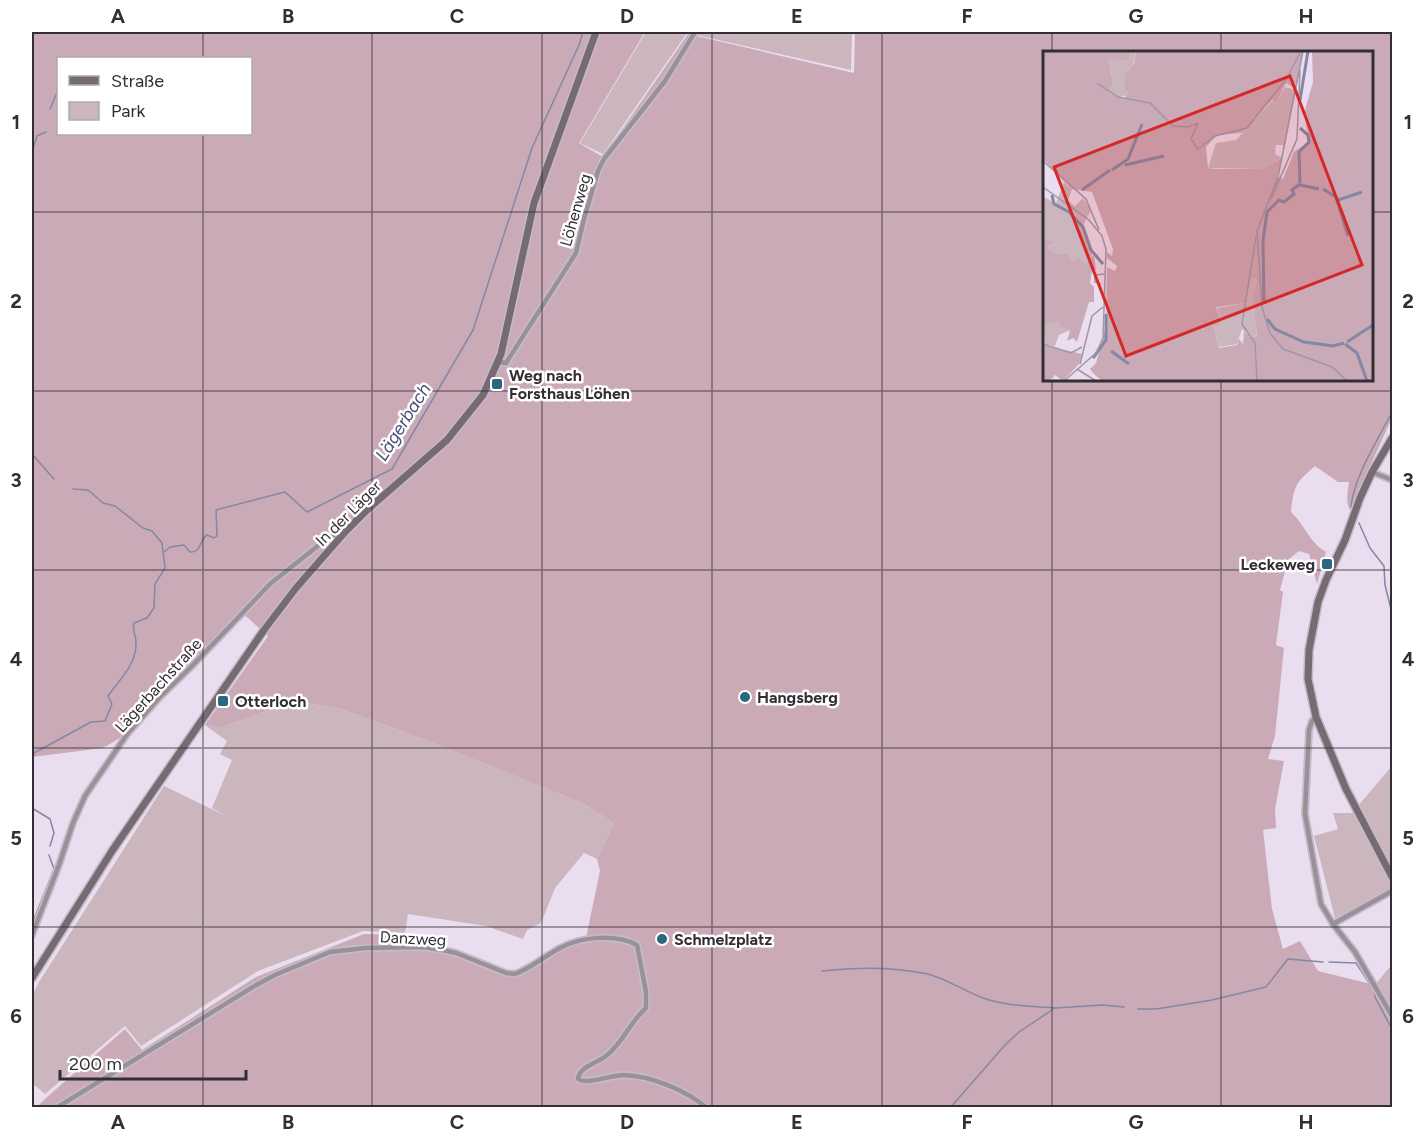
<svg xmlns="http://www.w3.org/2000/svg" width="1424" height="1139" font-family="Figtree,sans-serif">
  <rect width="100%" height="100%" fill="#e9ddef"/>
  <!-- green -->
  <g fill="#cbb6be">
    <path d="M646,32H852L851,70L687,33L603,154L580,143Z"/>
    <path d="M293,701L341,709L423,739L582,803L614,823L597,859L584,853L555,888L541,923L527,930L523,939L486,926L408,914L405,933L363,931L258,971L141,1046L125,1026L45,1094L32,1083V996L39,982L164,786L228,817L212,808L232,760L220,754L227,741L205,725L220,728Z"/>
    <path d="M1392,766V894L1391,893L1335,918L1314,836L1338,829L1333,813H1352Z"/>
    <path d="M1392,964V1021L1375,985Z"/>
  </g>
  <!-- forest -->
  <path fill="#cbaab7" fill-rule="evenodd" d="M32,32H645L579,143L603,157L688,34L854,73L855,32H1392V418L1350,510C1345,502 1348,491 1349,482H1338L1315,466C1295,483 1294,486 1291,512C1305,525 1309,542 1326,552L1317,584L1309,554L1299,551L1288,560L1280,590L1283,592L1276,645L1284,648L1275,736L1268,759L1284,761L1275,809L1276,828L1263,830L1272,909L1283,949L1300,941L1318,971L1375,985L1392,1024V1107H37L46,1098L125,1029L142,1050L256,977L364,934L402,935L504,976H520L567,945L586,938L600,871L597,859L614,823L582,803L423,739L341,709L293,701L220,728L205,725L268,636L240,611L128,733L103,748L32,757ZM1044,52H1372V380H1044ZM58,58H250V134H58Z"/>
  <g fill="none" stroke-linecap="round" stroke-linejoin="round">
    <!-- stream -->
    <g stroke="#8488a4" stroke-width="1.5">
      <path d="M50,109L58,90"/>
      <path d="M32,152L37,136L46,132"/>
      <path d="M32,454L54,479"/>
      <path d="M1351,507C1354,476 1378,440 1392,412"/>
      <path d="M1359,523L1370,548L1384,566L1385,585L1392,613"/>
      <path d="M164,552L170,547L184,545L190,552C202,553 199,540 207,535L214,538L217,536L216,510L285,492L307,512L392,469L473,330L532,148L579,45L583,32"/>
      <path d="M32,762L34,753L91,722L105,721L112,704L108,696C120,679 137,664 136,642C136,635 132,631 134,623L147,618L154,608L155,584L165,568L162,543L152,531L143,528L115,506L103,503L88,490L73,489"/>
      <path d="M32,808L50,819L54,833L50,846"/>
      <path d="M32,924L54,869L49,855"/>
      <path d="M1329,962L1356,963L1375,992V997L1392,1029"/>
      <path d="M822,971C857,967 893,967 928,974C947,979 964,991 983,998C1006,1006 1031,1006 1055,1008"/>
      <path d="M1138,1009H1156L1212,1000L1266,987L1288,959L1323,962"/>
      <path d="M950,1108L1005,1045L1019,1032L1055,1008L1103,1005L1124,1007"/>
    </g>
    <defs>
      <g id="street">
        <path d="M499,362L506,363L576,253L584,219L598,171L604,159L665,81L695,32"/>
        <path d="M1372,472L1392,480"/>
        <path d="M1316,717L1312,721L1309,730L1305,814L1321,904L1333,924L1355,952L1392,1016"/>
        <path d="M1333,924L1392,891"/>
        <path d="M32,935L59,865L73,823L85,796L128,733L159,698L191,667L270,584L329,537L346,531"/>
        <path d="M56,1108L258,984L275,975L330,952L365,948L424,947L442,950L456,953L506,973L515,974C531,968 545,956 560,948C580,937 616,933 637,945L646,992V1008C630,1022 623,1043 606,1056C597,1063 579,1067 578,1079C587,1085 611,1075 624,1075C651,1076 686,1090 707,1108"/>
      </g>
      <g id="secondary">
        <path d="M1392,438L1372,472L1360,498L1345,540L1326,580L1318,602L1309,650L1308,679L1316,717L1346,789L1392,877"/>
        <path d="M32,978L112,851L264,630L296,588L346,531L367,510L447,440L483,395L501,354L534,203L596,32"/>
      </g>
    </defs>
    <!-- street casing -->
    <use href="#street" stroke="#c5baca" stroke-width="8"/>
    <!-- secondary casing -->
    <use href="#secondary" stroke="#c5baca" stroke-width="10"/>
    <!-- street -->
    <use href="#street" stroke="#999197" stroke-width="4.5"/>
    <!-- secondary -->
    <use href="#secondary" stroke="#766b73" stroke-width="7"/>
  </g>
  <!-- grid -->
  <path fill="none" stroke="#332e35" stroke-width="1.5" stroke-opacity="0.55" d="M203,32V58M372,32V1108M542,32V1108M712,32V1108M882,32V1108M1052,32V52M1221,32V52M203,134V1108M32,212H1044M1372,212H1392M1052,380V1108M1221,380V1108M32,391H1392M32,570H1392M32,748H1392M32,927H1392"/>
  <!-- markers -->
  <g fill="#2a687e" stroke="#fff" stroke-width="2">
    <rect x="491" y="378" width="12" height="12" rx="3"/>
    <rect x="1321" y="558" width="12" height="12" rx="3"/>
    <circle cx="745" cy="697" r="6"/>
    <rect x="217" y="695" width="12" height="12" rx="3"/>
    <circle cx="662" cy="939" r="6"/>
  </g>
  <g text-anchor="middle" stroke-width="5" stroke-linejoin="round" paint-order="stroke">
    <!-- street labels -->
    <g font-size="16" fill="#332e35" stroke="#fff">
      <text transform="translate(575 210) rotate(-74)" y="6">Löhenweg</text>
      <text transform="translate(348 513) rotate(-45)" y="6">In der Läger</text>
      <text transform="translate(158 685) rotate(-48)" y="6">Lägerbachstraße</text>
      <text transform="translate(413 938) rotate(3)" y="6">Danzweg</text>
    </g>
    <!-- poi labels -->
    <g font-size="16" font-weight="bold" fill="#332e35" stroke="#fff" text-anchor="start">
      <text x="509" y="381">Weg nach<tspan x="509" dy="18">Forsthaus Löhen</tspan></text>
      <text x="1315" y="570" text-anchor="end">Leckeweg</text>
      <text x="757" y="703">Hangsberg</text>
      <text x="235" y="707">Otterloch</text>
      <text x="674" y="945">Schmelzplatz</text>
    </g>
    <!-- water labels -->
    <g font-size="18" font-style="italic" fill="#494d79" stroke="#fff">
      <text transform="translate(403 422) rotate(-58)" y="6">Lägerbach</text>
    </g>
  </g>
  <!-- overview -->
  <g transform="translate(1043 51)">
    <rect width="330" height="330" fill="#e9ddef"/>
    <path d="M88,0H93L84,44L74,47L65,42L70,32L66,8H85ZM242,36L252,39L242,94H233L232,103L239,107L218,118L165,117L173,92L193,89L229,50L233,52ZM21,131L29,138L25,150L32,155L40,147L48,159L39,177L49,202V208L42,214L11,204L5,196L11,192L0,190V146L13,152ZM209,227H214L210,250L214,284L209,286L199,278L194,293L176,296L171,276L179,273L174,257L203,252ZM16,269L27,279L16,284L12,295L2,294L0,274Z" fill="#cbb6be"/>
    <path d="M0,0H88L85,9L66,8L70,33L65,42L81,48L85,41L81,36L83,23L91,13L93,0H260L253,38L243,32L233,52L229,49L199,82L174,84L163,96L165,117L172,118H218L239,107L234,126L240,128L251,101L266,90L261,62L270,31L269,0H330V330H59L51,323L47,318L53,312L63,275L64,216L72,220L74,215L64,207V201L69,205L70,198L49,141L29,138L0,108ZM209,227H214L210,249L214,285L208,286L201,280L200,293L196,288L194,294L176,297L171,276L179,273L173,256L203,252ZM1,188L12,191L5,196L11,203H24L30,210L35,207L42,214L51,204L53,219H49L47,232L51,236V251H46L34,291L30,287L24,290L27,279L17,276L16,270L0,274ZM0,294L39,303L36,313L20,330L12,324L7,330H0Z" fill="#cbaab7" fill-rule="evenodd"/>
    <path fill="none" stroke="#8488a4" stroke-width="3" d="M257,49L265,0M82,114L121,105M69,119L85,108L99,73M257,132L256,101L266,91L265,84L257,77M257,134L276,138M280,138L293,146L305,185M39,139L67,119M9,144L11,153L26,161L40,176L48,199L60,213M295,149L319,141M221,253L220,190L224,161L236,149L241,151L251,143L249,139L257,133M224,268L232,278L261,291L290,295L301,292M304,291L330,274M302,293L314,302L324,330M68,300L86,313M50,307L63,289V263"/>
    <path fill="none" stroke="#a097a5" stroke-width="1.5" d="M260,0L235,126L214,180L219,256L227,282L240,298L289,316L304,330M54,32L75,46L107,52L130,75L145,76L155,72M155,72L148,88L155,98L172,85L204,77L244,27L258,0M0,110L43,148L56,179M0,136L46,169L59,185L63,198L60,287L53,302L21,330M228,148L254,88L257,19M213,186L199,273L212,292L214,330M58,233L52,231V224L62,223M0,293L28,302L39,296M37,313L49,265L60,256M34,318L53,330"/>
    <path fill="#d62828" fill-opacity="0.15" stroke="#d62828" stroke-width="3" d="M247,25L319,214L83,305L11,116Z"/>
    <rect width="330" height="330" fill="none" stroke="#332e35" stroke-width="3"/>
  </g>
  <!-- border -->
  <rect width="1424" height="1139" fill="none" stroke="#ffffff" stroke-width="66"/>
  <!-- legend -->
  <rect x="57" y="57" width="195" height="78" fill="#ffffff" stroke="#adabae" stroke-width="1.5"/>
  <rect x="69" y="76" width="30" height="9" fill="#766b73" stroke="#adabae" stroke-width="1.5"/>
  <text x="111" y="87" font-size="18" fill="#332e35">Straße</text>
  <rect x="69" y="102" width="30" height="18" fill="#cbb6be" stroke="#adabae" stroke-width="1.5"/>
  <text x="111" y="117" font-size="18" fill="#332e35">Park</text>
  <!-- scale -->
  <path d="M60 1070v9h186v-9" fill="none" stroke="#332e35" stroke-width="3"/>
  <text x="69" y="1070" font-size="18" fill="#332e35" stroke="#ffffff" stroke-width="4.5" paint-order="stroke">200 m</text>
  <rect x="33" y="33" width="1358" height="1073" fill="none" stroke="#332e35" stroke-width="2"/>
  <g font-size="20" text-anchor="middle" font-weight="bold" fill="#332e35">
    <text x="118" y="23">A</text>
    <text x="288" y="23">B</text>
    <text x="457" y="23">C</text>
    <text x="627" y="23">D</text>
    <text x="797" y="23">E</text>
    <text x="967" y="23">F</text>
    <text x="1136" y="23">G</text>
    <text x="1306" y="23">H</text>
    <text x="16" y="129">1</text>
    <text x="1408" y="129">1</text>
    <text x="16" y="308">2</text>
    <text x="1408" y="308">2</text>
    <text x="16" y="487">3</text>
    <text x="1408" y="487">3</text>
    <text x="16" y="666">4</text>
    <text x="1408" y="666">4</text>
    <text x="16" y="845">5</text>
    <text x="1408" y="845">5</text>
    <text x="16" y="1023">6</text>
    <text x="1408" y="1023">6</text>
    <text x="118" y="1129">A</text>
    <text x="288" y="1129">B</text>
    <text x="457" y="1129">C</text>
    <text x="627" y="1129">D</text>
    <text x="797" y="1129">E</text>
    <text x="967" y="1129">F</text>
    <text x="1136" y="1129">G</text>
    <text x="1306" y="1129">H</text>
  </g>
</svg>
